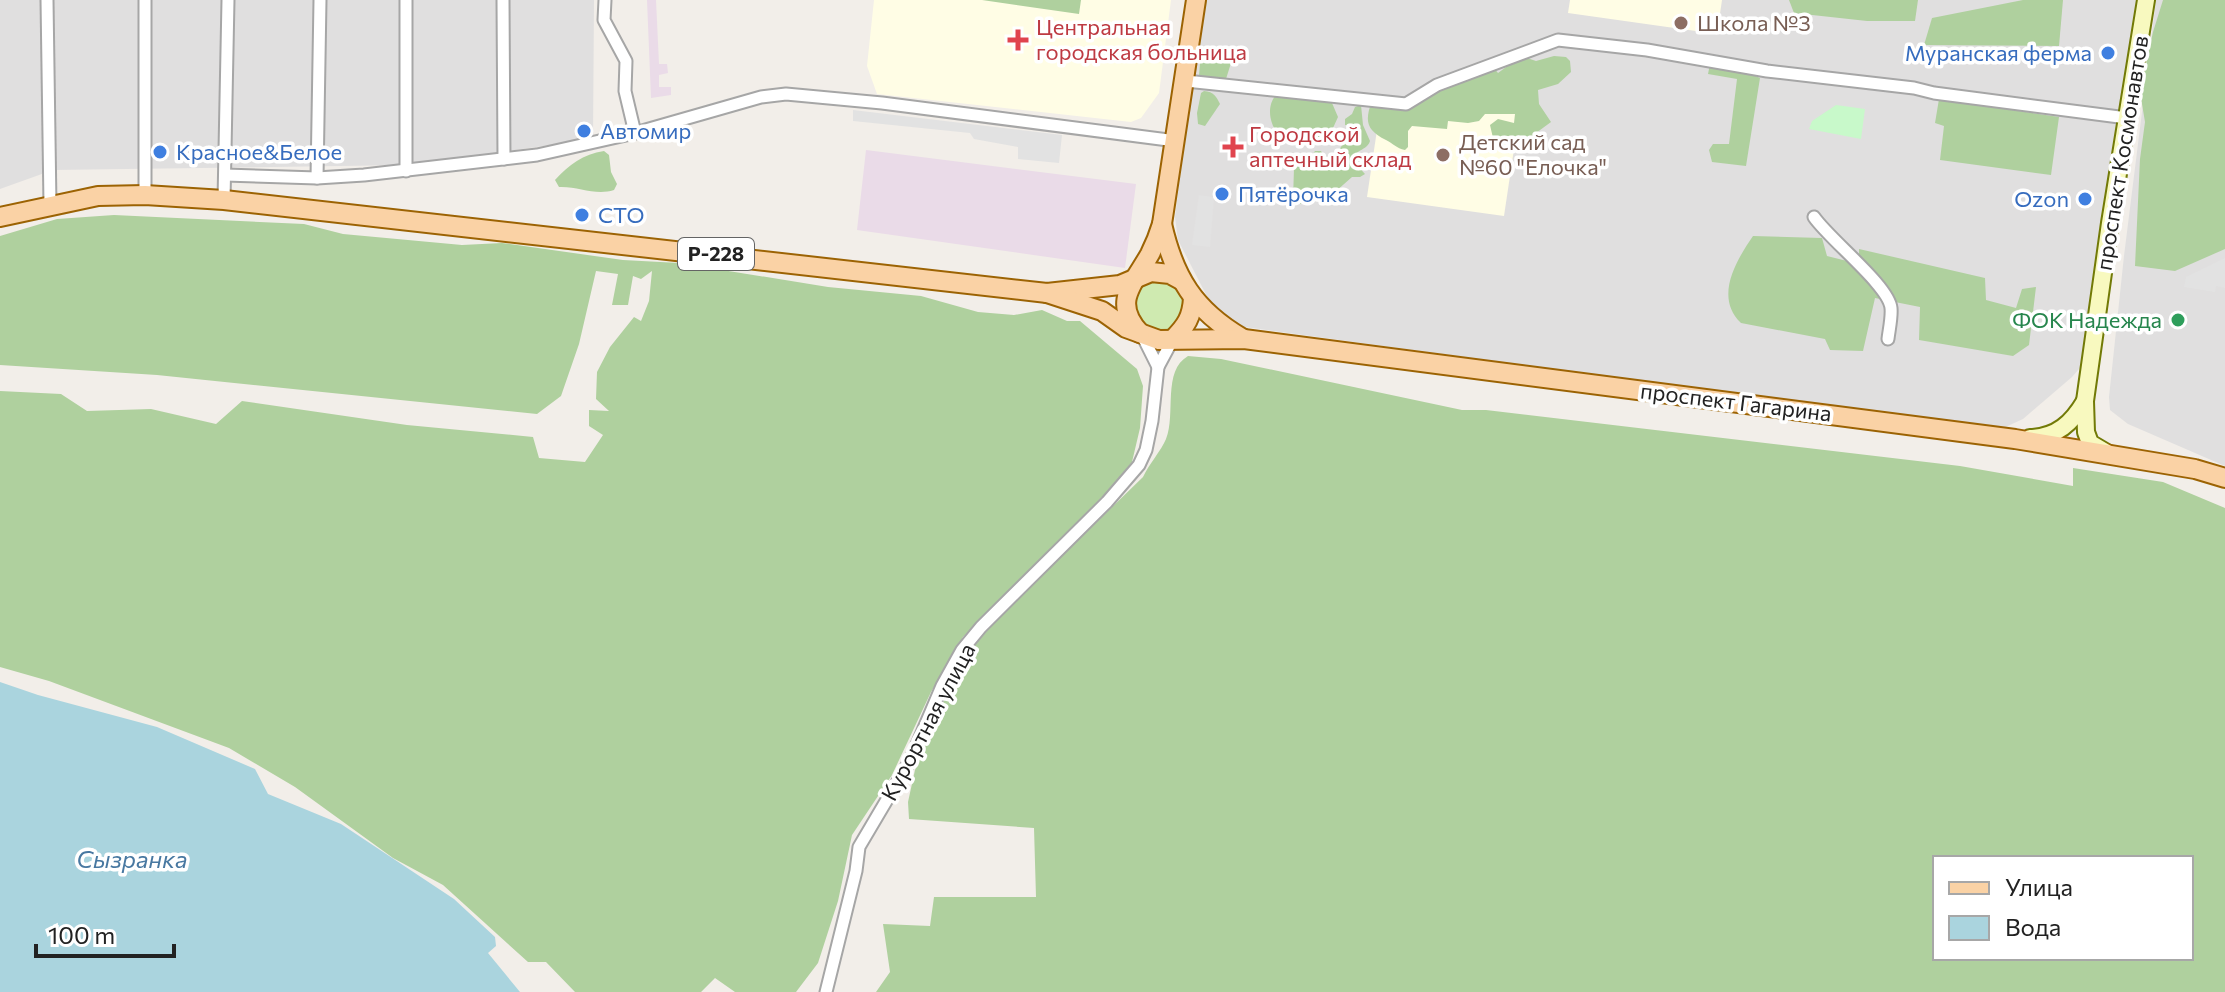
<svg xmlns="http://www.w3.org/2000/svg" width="2225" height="992" font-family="Commissioner,sans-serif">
  <rect width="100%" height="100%" fill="#f2eee9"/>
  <!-- residential -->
  <g fill="#e0dfdf">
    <path d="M0,0H594L593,139L409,165L53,170L0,189Z"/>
    <path d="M1202,0H2137L2086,361L2072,377L2023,419L1999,430L1230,325L1215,312L1178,240L1175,217Z"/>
    <path d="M2156,0H2225V466L2128,424L2110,410L2109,397L2124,256Z"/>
  </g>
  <!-- industrial -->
  <g fill="#eadbe8">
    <path d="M647,0H656L659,64H667L668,73L659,75V87H671V95L651,98Z"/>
    <path d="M866,150L1136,184L1125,268L857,230Z"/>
  </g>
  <!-- education -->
  <g fill="#fffde5">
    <path d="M874,0H1171L1159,93L1141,118L1131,122L877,94L867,66Z"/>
    <path d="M1570,0H1722L1717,34L1568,13Z"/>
    <path d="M1521,102L1504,216L1367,197L1380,110Z"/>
  </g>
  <!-- grass -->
  <path fill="#cfeab0" d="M1150,277L1177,281L1189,306L1174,329L1156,332L1140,324C1133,298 1128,295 1150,277Z"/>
  <!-- forest -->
  <g fill="#afd09e" fill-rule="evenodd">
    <path d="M982,0H1081L1079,14Z"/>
    <path d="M1789,0H1918L1915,21H1867L1794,13Z"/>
    <path d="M2023,0H2063L2059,46L1924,45L1932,18Z"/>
    <path d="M2163,0H2225V249L2175,271L2135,266L2140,159L2145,122L2140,92L2153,32Z"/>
    <path d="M1207,55L1221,64L1227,60L1231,63L1226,79L1204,80L1199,76L1200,63Z"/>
    <path d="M1554,56L1566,57L1570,61L1571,72L1558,84L1538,90L1539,104L1551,122L1536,133L1531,143L1523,142L1519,135L1502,142L1493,138L1490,125L1498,119L1514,123L1515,114H1485L1479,121L1468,123L1448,121L1447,129L1412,126L1408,131V147L1405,150C1396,148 1394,144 1386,140C1367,130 1364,122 1372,101L1407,105L1437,87L1493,67L1498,73L1517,59L1524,57L1536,61Z"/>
    <path d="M1710,64L1742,70L1760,78L1746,166L1712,162L1709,150L1713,144H1729L1737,79L1708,74Z"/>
    <path d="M1204,91C1214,92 1216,96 1220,104L1205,126L1198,124L1197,113L1201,93Z"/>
    <path d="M1284,95L1332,103L1338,117L1333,128L1337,132L1338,136C1324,150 1310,141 1296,132L1280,136C1270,126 1266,108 1275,96Z"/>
    <path d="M1939,99L2059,117L2051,175L1940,160L1944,126L1935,123Z"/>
    <path d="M1361,105L1363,125L1370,141C1367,151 1354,149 1353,161L1365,174L1360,177H1352L1335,192L1306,190L1301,204L1293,200L1294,168L1307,162L1315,151H1321L1327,162L1331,163L1351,131L1352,126L1345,125V119L1352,114L1355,107Z"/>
    <path d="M604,151L609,155L611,172L617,184L614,190C595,196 578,186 559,187L555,180C569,165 583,154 604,151Z"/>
    <path d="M114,215L304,224L343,234L462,245L502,243L623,260L679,263L828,287L921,296L978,312L1014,315L1042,310L1067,321H1080L1137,369L1143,386L1140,428L1132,462L1115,484L963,637L931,692L892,775L852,835L838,901L818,963L796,992H735L715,978L701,992H575L546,962H528L443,885L393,858L295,787L229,748L49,681L0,667V391L61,394L87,411L151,409L216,424L242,401L407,425L533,437L539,458L585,462L603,435L589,426V410L609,411L596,399L597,372L610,347L634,317L641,321L649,301L652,271L641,279L633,276L628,305H612L618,274L596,271L579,344L561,396L537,414L157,375L0,365V236L57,219Z"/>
    <path d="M1753,236L1822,238L1827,256L1859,264V249L1985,278L1986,300L2016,308L2022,289L2036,287L2029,345L2013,356L1919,340L1920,307L1875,298L1863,351L1830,350L1825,339L1741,323C1714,297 1736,261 1753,236Z"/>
    <path d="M1188,356L1221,359L1462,410H1486L1960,466L2073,486V468L2163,482L2225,508V992H876L890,972L883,924L930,926L934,897H1036L1034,828L909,819L908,802L915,770L950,686L964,658L998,618L1143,477C1149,464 1161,451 1166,439C1176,414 1162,371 1188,356ZM1935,858H2191V958H1935Z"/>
  </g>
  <!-- park -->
  <path fill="#c8f9ca" d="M1836,105L1865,109L1861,139L1809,129L1812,121Z"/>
  <!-- parking -->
  <g fill="#e2e2e2">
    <path d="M853,110L1062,135L1059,163L1018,159V147L974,139L970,133L853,121Z"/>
    <path d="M1199,195L1214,197L1210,247L1192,245Z"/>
    <path d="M2225,258V288L2216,286L2215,292L2184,287L2186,277Z"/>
  </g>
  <!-- water -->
  <path fill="#aad4de" d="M0,682L38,695L157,727L255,769L268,794L341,824L454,899L495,937L496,946L488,953L520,992H0Z"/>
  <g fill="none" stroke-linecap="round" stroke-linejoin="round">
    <defs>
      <g id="street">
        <path d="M47,0L50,205"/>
        <path d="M145,0V195"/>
        <path d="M503,0L504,159"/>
        <path d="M605,0L604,20L626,61L625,91L635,133"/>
        <path d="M1186,81L1406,104L1437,85L1558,40L1647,50L1767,71L1914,88L1934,93L2127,118"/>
        <path d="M406,171V0"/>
        <path d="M225,175L317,178L364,175L537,155L635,133L761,97L786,94L882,103L1176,141"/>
        <path d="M317,178L320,0"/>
        <path d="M224,200L228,0"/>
        <path d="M1814,217C1830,240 1889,286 1891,308C1892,317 1889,330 1888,339"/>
        <path d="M1142,335L1158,367"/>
        <path d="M826,992L856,871L859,847L911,759L942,686L962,650L981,627L1107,502L1139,465L1146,450L1152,421L1158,367L1173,339"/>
      </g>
      <g id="secondary">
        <path d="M2030,438C2057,437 2072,423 2085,401"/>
        <path d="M2107,453L2090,443L2086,432L2085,401L2110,223L2146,0"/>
      </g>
      <g id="primary">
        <path d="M0,217L98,196L145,195L224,200L1047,293L1120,285L1151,272L1170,274L1181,280"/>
        <path d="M1162,224C1174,277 1194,310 1242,338"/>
        <path d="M1047,293L1102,311L1126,328L1159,340L1244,339L2015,439L2195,469L2225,478"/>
        <path d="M1140,333C1111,302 1134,283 1150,254C1155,244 1159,234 1162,224L1196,0"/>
        <path d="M1173,339C1186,326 1192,317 1193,298"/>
      </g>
    </defs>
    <!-- street casing -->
    <use href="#street" stroke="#a6a6a6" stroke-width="15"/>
    <!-- secondary casing -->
    <use href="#secondary" stroke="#727a07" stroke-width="20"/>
    <!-- primary casing -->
    <use href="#primary" stroke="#9c6303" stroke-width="22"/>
    <!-- street -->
    <use href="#street" stroke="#fff" stroke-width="11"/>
    <!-- secondary -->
    <use href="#secondary" stroke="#f8f9bf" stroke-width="16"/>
    <!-- primary -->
    <use href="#primary" stroke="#fad2a5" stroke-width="18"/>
  </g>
  <!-- markers -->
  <g fill="#8d6e63" stroke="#fff" stroke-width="3">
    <circle cx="1681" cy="23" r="8"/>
    <circle cx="1443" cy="155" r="8"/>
  </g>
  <g fill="#e0444e" stroke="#fff" stroke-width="3">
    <path d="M1014 28h8v8h8v8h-8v8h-8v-8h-8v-8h8z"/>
    <path d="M1229 135h8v8h8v8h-8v8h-8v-8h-8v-8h8z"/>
  </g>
  <g fill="#3f7fe0" stroke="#fff" stroke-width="3">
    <circle cx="2108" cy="53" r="8"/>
    <circle cx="584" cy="131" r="8"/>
    <circle cx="160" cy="152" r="8"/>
    <circle cx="1222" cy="194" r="8"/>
    <circle cx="2085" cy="199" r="8"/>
    <circle cx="582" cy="215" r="8"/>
  </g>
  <circle fill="#2e9e5b" stroke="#fff" stroke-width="3" cx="2178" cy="320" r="8"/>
  <g text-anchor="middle" stroke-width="7" stroke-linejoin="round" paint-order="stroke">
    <!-- shield labels -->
    <rect fill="#fff" stroke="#646464" stroke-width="2" x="678" y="238" width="76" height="32" rx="6"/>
    <g font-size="20" font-weight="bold" fill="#222">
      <text x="716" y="261">Р-228</text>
    </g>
    <!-- education labels -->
    <g font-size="22" fill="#785e54" stroke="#fff" text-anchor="start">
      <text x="1697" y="31">Школа №3</text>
      <text x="1459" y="150">Детский сад<tspan x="1459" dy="25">№60 "Елочка"</tspan></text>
    </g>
    <!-- health labels -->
    <g font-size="22" fill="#be3a42" stroke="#fff" text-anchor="start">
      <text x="1036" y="35">Центральная<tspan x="1036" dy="25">городская больница</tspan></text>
      <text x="1249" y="142">Городской<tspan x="1249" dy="25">аптечный склад</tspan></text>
    </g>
    <!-- shop labels -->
    <g font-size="22" fill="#366cbe" stroke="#fff" text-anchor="start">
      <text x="2092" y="61" text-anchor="end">Муранская ферма</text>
      <text x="600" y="139">Автомир</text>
      <text x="176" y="160">Красное&amp;Белое</text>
      <text x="1238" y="202">Пятёрочка</text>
      <text x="2069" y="207" text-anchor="end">Ozon</text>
      <text x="598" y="223">СТО</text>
    </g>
    <!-- street labels -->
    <g font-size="22" fill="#222" stroke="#fff">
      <text transform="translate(2122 153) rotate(-81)" y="8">проспект Космонавтов</text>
      <text transform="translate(1736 402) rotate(7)" y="8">проспект Гагарина</text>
      <text transform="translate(928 722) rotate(-62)" y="8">Курортная улица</text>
    </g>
    <!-- leisure labels -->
    <g font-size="22" fill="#27864d" stroke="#fff" text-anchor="end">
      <text x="2162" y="328">ФОК Надежда</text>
    </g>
    <!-- water labels -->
    <g font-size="24" font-style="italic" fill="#4878a1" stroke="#fff">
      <text x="132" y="868">Сызранка</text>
    </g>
  </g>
  <!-- legend -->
  <rect x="1933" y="856" width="260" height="104" fill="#ffffff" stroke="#a7a7a7" stroke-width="2"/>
  <rect x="1949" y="882" width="40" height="12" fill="#fad2a5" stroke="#a7a7a7" stroke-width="2"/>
  <text x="2005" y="896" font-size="24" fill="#222222">Улица</text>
  <rect x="1949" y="916" width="40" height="24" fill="#aad4de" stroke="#a7a7a7" stroke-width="2"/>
  <text x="2005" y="936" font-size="24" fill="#222222">Вода</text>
  <!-- scale -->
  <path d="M36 944v12h138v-12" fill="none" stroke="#222222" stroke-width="4"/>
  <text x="48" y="944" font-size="24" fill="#222222" stroke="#ffffff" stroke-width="6" paint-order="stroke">100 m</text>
</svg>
